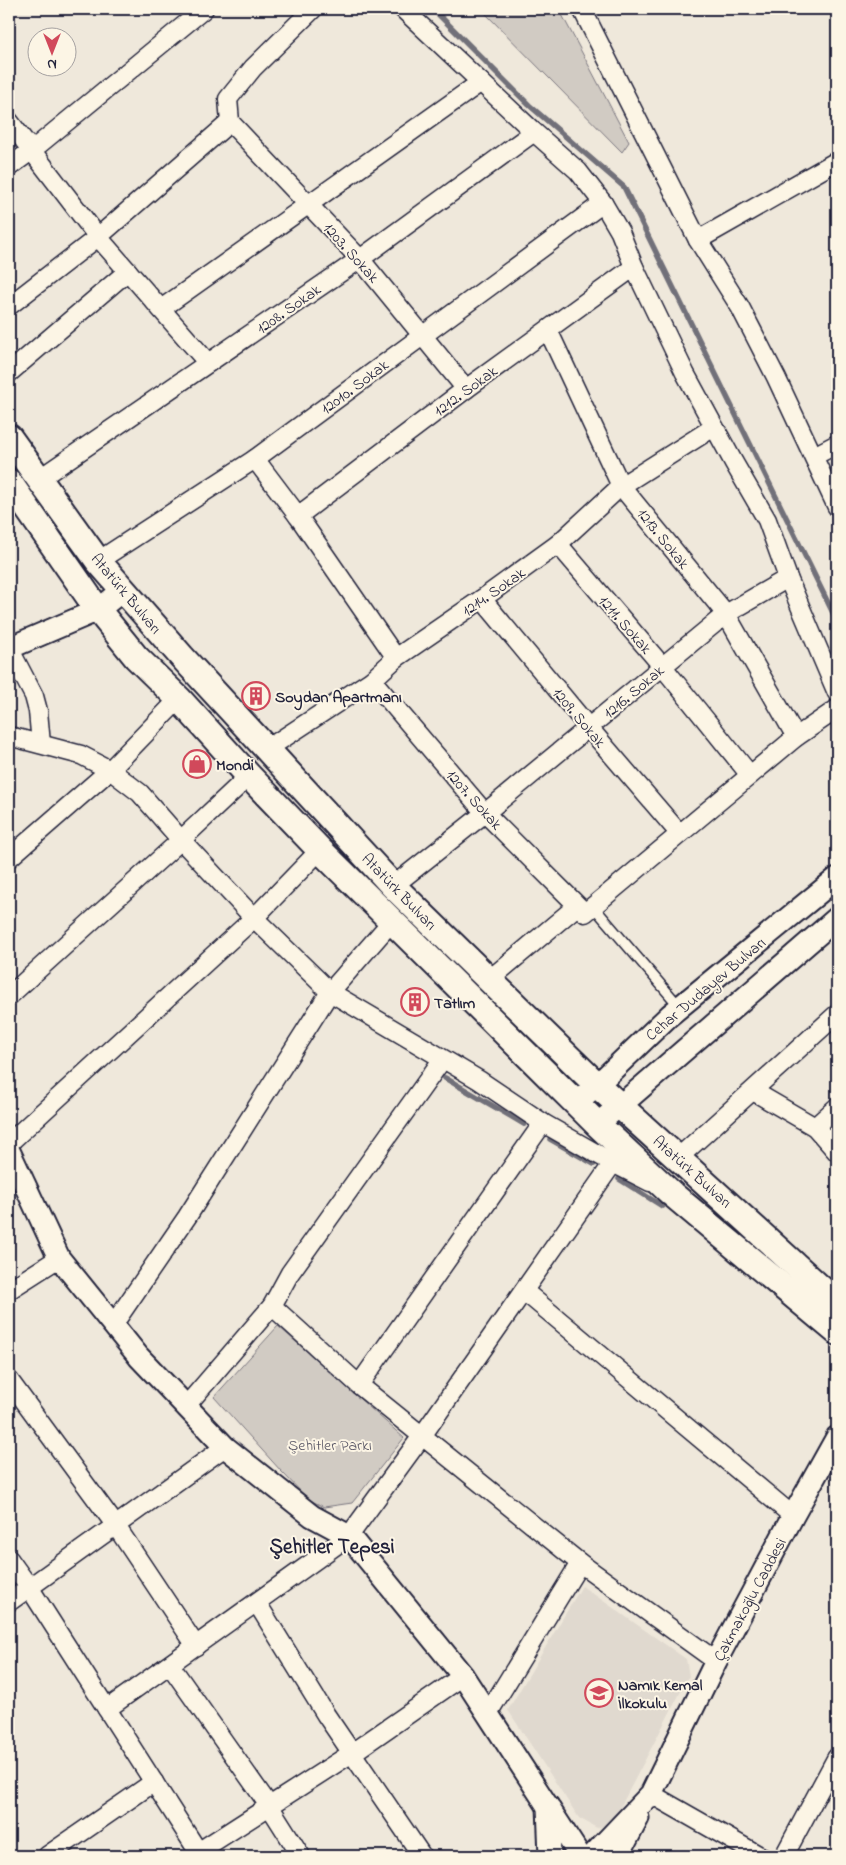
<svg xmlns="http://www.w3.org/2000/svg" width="846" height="1865" font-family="'Indie Flower',sans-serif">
  <rect width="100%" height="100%" fill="#efe8db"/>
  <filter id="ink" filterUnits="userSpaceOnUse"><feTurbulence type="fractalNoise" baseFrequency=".02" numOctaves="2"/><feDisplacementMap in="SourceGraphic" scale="10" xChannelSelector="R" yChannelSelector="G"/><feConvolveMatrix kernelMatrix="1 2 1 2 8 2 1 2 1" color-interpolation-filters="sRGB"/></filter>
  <g filter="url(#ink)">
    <!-- built -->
    <path fill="#e0d9cf" d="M582,1586L686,1659L689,1676L612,1823L597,1828L579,1818L508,1710Z"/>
    <!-- green -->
    <g fill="#d1cbc3" stroke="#7a767f">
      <path d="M481,9H559L629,142L622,152Z"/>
      <path d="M278,1326L404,1438L352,1503L324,1507L308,1499L281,1471L214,1397Z"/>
    </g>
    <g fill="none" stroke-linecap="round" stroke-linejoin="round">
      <!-- stream -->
      <g stroke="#716f79" stroke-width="5.5">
        <path d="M433,9L529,105L624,187L837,621"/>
        <path d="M445,1078L524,1124"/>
        <path d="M550,1139L594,1164"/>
        <path d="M619,1179L662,1206"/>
      </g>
      <defs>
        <path id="service" d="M593,906L680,1007"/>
        <g id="minor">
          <path d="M403,9L534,132L578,171L603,203L620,232L634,267L685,373L734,463L767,520L788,578L837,693"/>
          <path d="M582,9L698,240L740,307L776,377L837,507"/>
          <path d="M9,121L98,237L9,306"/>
          <path d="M230,122L360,259L466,389"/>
          <path d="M230,122L228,99L253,68L313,9"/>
          <path d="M9,167L31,151L204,9"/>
          <path d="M698,240L837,161"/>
          <path d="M161,309L481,82"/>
          <path d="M548,330L621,486L726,614L796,737"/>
          <path d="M208,363L98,237L230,122"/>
          <path d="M9,373L128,271"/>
          <path d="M814,456L837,444"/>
          <path d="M255,459L298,516L396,658"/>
          <path d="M39,479L360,259L534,132"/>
          <path d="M298,516L466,389L634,267"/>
          <path d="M558,544L663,667L750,775"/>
          <path d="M98,561L255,459L603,203"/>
          <path d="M482,599L589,728L679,833"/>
          <path d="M9,648L34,696L38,711L41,744"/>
          <path d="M372,680L485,813L585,913L796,737L837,709"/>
          <path d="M9,736L81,755L110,770L140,793L181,840L254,918L330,992L479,1080L543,1123L613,1163L650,1182"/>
          <path d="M267,749L372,680L396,658L482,599L558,544L621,486L714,427"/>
          <path d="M9,858L110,770L179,699"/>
          <path d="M393,886L485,813L726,614L788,578"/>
          <path d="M489,980L577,906"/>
          <path d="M9,996L181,840L249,776"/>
          <path d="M753,1091L815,1127L837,1152"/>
          <path d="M815,1127L837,1107"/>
          <path d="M9,1143L254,918L320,850"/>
          <path d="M678,1158L837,1014"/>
          <path d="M9,1290L59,1258"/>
          <path d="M524,1291L793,1516"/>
          <path d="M272,1306L359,1385L580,1563L716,1661"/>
          <path d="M113,1325L187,1217L330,992L392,921"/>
          <path d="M9,1380L116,1526L196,1646"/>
          <path d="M359,1385L543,1123"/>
          <path d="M186,1406L272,1306L290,1273L442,1060"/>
          <path d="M9,1559L29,1587L201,1856"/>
          <path d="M9,1602L225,1447"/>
          <path d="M257,1603L326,1715L422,1856"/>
          <path d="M170,1665L270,1807L301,1856"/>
          <path d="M107,1709L349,1536L422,1436L613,1163"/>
          <path d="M487,1715L580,1563"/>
          <path d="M651,1794L760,1856"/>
          <path d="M198,1852L352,1753L463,1676"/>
          <path d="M47,1856L154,1782"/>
          <path d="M784,1856L837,1757"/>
        </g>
        <g id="tertiary">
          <path d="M9,648L98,610L123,590"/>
          <path d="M577,1102L597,1085L670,1015L837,878"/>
          <path d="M597,1124L621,1105L837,918"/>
          <path d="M9,1151L59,1258L139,1357L225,1447L312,1516L349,1536L463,1676L580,1856"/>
          <path d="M548,1806L550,1856"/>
          <path d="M592,1856L651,1794L716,1661L793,1516L837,1437"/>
          <path d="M618,1856L638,1818"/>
        </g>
        <g id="secondary">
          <path d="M9,437L98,561L182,657L393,886L597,1085L837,1303"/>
          <path d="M9,482L98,610L136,657L179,699L249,776L320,850L597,1124L672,1194L837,1332"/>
        </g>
      </defs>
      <!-- service casing -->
      <use href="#service" stroke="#22223b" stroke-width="12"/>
      <!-- minor casing -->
      <use href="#minor" stroke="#22223b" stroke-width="21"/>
      <!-- tertiary casing -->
      <use href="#tertiary" stroke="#22223b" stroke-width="25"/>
      <!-- secondary casing -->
      <use href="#secondary" stroke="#22223b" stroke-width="29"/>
      <!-- service -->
      <use href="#service" stroke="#fcf5e5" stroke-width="9"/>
      <!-- minor -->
      <use href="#minor" stroke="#fcf5e5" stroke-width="18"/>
      <!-- tertiary -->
      <use href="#tertiary" stroke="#fcf5e5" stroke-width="21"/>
      <!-- secondary -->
      <use href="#secondary" stroke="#fcf5e5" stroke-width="25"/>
    </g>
  </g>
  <!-- icons -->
  <defs>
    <symbol id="building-ring" viewBox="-11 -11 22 22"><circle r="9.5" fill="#fcf5e5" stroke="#d1495b" stroke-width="1.5"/><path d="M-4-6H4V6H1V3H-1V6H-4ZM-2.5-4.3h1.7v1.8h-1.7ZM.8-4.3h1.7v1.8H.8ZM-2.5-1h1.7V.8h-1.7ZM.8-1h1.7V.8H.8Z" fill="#d1495b"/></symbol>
    <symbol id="shop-ring" viewBox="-11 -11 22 22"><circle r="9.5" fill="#fcf5e5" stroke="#d1495b" stroke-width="1.5"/><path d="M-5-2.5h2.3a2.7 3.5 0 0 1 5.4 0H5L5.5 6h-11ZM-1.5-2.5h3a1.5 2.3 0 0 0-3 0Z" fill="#d1495b"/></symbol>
    <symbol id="school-ring" viewBox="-11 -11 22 22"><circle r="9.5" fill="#fcf5e5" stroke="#d1495b" stroke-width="1.5"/><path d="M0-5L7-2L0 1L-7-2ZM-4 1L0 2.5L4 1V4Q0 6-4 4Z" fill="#d1495b"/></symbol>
  </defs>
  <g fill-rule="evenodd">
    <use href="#building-ring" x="240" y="680" width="32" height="32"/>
    <use href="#shop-ring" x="181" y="748" width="32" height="32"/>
    <use href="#building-ring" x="399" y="986" width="32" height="32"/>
    <use href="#school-ring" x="583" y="1677" width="32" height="32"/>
  </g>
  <g text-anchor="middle" stroke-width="4" stroke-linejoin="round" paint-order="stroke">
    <!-- street labels -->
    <g font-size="16" fill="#22223b" stroke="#fcf5e5">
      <text transform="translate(352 252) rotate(48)" y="6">1203. Sokak</text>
      <text transform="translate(288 308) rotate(-35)" y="6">1208. Sokak</text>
      <text transform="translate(354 386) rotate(-37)" y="6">12010. Sokak</text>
      <text transform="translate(465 390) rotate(-36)" y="6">1212. Sokak</text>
      <text transform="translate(664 538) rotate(51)" y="6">1213. Sokak</text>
      <text transform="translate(493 591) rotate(-35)" y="6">1214. Sokak</text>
      <text transform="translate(127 593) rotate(50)" y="6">Atatürk Bulvarı</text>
      <text transform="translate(626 624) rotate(49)" y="6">1211. Sokak</text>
      <text transform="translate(633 691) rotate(-40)" y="6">1216. Sokak</text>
      <text transform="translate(580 717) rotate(50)" y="6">1209. Sokak</text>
      <text transform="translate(475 799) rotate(48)" y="6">1207. Sokak</text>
      <text transform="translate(400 891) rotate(46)" y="6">Atatürk Bulvarı</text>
      <text transform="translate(705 988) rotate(-40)" y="6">Cehar Dudayev Bulvarı</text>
      <text transform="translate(693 1171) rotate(42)" y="6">Atatürk Bulvarı</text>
      <text transform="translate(749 1599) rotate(-62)" y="6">Çakmakoğlu Caddesi</text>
    </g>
    <!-- poi labels -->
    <g font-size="16" font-weight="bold" fill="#22223b" stroke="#fcf5e5" text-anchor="start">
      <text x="275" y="702">Soydan Apartmanı</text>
      <text x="216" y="770">Mondi</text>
      <text x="434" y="1008">Tatlım</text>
      <text x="618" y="1690">Namık Kemal<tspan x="618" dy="18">İlkokulu</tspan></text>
    </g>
    <!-- park labels -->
    <g font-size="16" fill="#575564" stroke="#fcf5e5">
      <text x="330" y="1450">Şehitler Parkı</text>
    </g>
    <!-- district labels -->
    <g font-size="21" font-weight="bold" fill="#22223b" stroke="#fcf5e5">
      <text x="332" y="1553">Şehitler Tepesi</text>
    </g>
  </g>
  <!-- margin -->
  <rect width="846" height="1865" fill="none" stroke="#fcf5e5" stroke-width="30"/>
  <rect x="15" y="15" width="816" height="1835" fill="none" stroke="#22223b" stroke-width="2" filter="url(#ink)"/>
  <!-- north arrow -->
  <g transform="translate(52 52) rotate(180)"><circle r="24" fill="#fcf5e5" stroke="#a5a1a1"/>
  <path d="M0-4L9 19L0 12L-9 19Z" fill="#d1495b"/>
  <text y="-8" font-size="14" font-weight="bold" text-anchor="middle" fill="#22223b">N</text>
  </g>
</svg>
